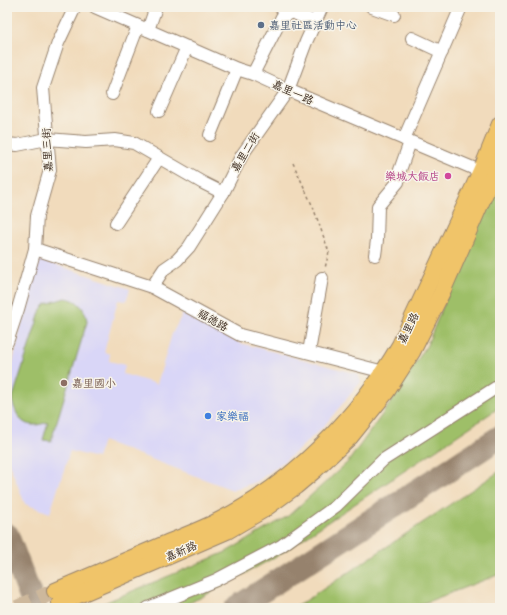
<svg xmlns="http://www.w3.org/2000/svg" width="507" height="615" font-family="'Patrick Hand','LXGW WenKai TC',sans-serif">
  <rect width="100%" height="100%" fill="#f7f3e8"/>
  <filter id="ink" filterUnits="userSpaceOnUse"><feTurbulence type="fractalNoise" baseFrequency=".025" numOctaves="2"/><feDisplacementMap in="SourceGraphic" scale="8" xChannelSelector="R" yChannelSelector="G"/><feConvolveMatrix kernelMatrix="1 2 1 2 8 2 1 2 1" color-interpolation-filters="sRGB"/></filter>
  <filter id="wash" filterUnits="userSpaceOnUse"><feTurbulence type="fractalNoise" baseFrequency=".012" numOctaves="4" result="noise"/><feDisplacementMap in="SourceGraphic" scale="16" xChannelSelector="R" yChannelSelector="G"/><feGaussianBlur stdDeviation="0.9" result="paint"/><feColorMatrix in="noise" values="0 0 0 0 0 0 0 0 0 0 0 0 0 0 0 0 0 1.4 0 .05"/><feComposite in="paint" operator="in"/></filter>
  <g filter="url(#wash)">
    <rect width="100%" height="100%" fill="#f1dbbc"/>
    <!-- built -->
    <path fill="#d9d6f7" d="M35,258L130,289L126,301L118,300L104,352L110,354L109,361L125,365L123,374L157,384L172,334L183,313L240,343L358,374L361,382L323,427L296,452L258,481L233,490L103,441L97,458L70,451L50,513L25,504L7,458V436L9,433L12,426L7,420V392Z"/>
    <!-- green -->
    <g fill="#9ebf68" stroke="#6c7443">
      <path d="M500,168V407L277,556L200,598L176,608H92L226,552L288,516L348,462L389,405L427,345Z"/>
      <path d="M65,298C78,299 86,309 87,322L51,441L43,440L48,422C26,430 18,422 12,400L41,309L46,304Z"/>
      <path d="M500,471V574L411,608H293L304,602Z"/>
    </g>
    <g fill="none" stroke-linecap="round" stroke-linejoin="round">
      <!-- taxiway -->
      <g stroke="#96826d" stroke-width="24">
        <path d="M7,535L35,608"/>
        <path d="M236,608L500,437"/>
      </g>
    </g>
  </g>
  <g filter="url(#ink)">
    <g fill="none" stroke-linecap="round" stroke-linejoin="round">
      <!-- major-tunnel -->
      <path stroke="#cdb89c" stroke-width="16" stroke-dasharray="16 8" stroke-linecap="butt" d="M17,608L55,591"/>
      <defs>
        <g id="minor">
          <path d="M95,7L237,69L253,74L288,90L487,174"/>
          <path d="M280,7L315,22"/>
          <path d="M372,7L394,15"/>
          <path d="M148,30L156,7"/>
          <path d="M412,38L442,52"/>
          <path d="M253,74L282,17L292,12L295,7"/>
          <path d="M112,94L138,26"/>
          <path d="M159,111L187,47"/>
          <path d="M210,135L237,69"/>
          <path d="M404,139L461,7"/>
          <path d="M7,144L17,145L47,139L86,142L115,140L134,143L203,183L223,193"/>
          <path d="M116,223L159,158"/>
          <path d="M35,249L152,287L240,335L384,372L389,376"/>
          <path d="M375,255L377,240L378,206L398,182L400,170L410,142"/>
          <path d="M152,287L164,269L177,260L189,247L223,193L242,155L288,90L306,42L322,7"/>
          <path d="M7,342L18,309L35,249L37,216L50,170L43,88L58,43L75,7"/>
          <path d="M309,352L322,278"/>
          <path d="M148,608L216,580L281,546L336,506L383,460L500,385"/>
        </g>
        <g id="major">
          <path d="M55,591C92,575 129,559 167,543C184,536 203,529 220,520C295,482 358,417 400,345L481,171L500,124"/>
          <path d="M60,603L227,531L263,510L296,486L315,470L350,437L387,391L412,352L442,292L500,159"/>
        </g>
      </defs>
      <!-- minor casing -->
      <use href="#minor" stroke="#96826d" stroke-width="14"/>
      <!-- major casing -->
      <use href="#major" stroke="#96826d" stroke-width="18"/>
      <!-- path -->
      <path stroke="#96826d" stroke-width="1.5" stroke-dasharray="3 3" stroke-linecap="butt" d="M293,163L313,207L329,252L325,268"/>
      <!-- minor -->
      <use href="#minor" stroke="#fff" stroke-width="12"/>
      <!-- major -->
      <use href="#major" stroke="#f0c469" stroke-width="16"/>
    </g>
  </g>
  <!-- markers -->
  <circle fill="#5c6f8a" stroke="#f7f3e8" stroke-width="1.5" cx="261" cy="25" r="4"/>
  <circle fill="#d1479c" stroke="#f7f3e8" stroke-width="1.5" cx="448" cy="176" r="4"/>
  <circle fill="#8d6e63" stroke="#f7f3e8" stroke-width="1.5" cx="64" cy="383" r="4"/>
  <circle fill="#3f7fe0" stroke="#f7f3e8" stroke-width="1.5" cx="208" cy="416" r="4"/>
  <g text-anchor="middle" stroke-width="3" stroke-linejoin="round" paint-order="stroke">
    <!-- service labels -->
    <g font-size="11" fill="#4e5e75" stroke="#f7f3e8" text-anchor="start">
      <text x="269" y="29">嘉里社區活動中心</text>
    </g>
    <!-- street labels -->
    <g font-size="11" fill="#3b2a1e" stroke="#f7f3e8">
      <text transform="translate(293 92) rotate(24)" y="4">嘉里一路</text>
      <text transform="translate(47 150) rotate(-93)" y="4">嘉里三街</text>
      <text transform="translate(245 152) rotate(-59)" y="4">嘉里二街</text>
      <text transform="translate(213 320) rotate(29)" y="4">福德路</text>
      <text transform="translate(408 328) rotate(-64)" y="4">嘉里路</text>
      <text transform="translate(181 551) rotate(-24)" y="4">嘉新路</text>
    </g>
    <!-- hotel labels -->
    <g font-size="11" fill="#b23c85" stroke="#f7f3e8" text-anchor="end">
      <text x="440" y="180">樂城大飯店</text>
    </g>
    <!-- education labels -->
    <g font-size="11" fill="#785e54" stroke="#f7f3e8" text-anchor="start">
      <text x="72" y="387">嘉里國小</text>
    </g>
    <!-- shop labels -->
    <g font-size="11" fill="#366cbe" stroke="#f7f3e8" text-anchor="start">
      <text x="216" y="420">家樂福</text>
    </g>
  </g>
  <!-- margin -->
  <rect width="507" height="615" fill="none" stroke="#f7f3e8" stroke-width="24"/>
</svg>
